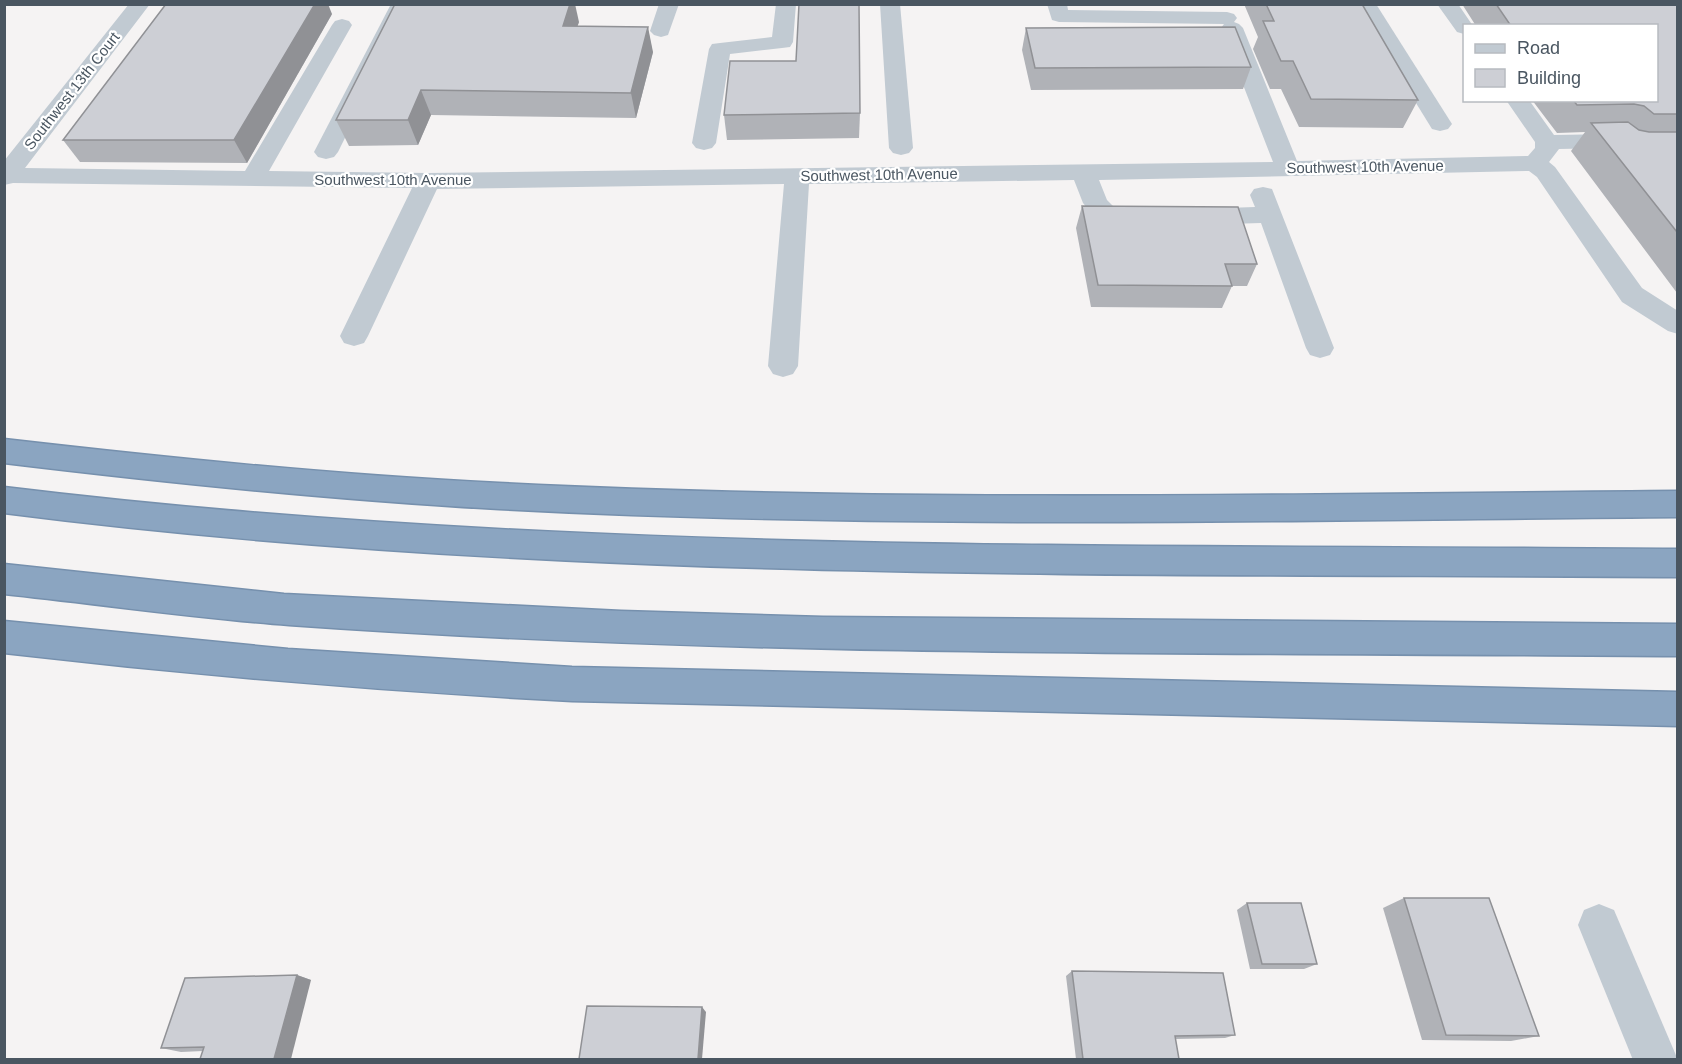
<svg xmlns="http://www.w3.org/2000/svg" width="1682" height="1064" font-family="Helvetica,sans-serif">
  <rect width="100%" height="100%" fill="#f5f3f3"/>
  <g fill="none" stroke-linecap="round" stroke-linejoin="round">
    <defs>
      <g id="highway">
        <path d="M4,439C169,458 334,475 499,483C892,503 1285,494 1678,491V517C1285,520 891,530 499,509C334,500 169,483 4,463Z"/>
        <path d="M4,487C559,555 1120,544 1678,549V577C1120,573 559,584 4,513Z"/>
        <path d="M4,564L284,594L621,611L823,617L1678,624V656C1215,652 751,658 289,625C194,618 99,604 4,594Z"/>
        <path d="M4,621L288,649L572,667L1678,692V726L572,701C382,691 193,675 4,653Z"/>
      </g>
    </defs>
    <!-- highway casing -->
    <use href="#highway" stroke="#7690ad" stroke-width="3"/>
    <!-- minor -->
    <g fill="#c1cad2" fill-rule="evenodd">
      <path d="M129,4H150L25,168L245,171L332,25L335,21L342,19L349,21L352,25L269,171L428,173L1273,162L1221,28L1224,24L1059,22L1052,20L1047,4H1067L1068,10L1227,12L1234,14L1237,18L1234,22L1239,24L1243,28L1297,161L1528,156L1535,148V142L1506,100H1529L1554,135L1613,134L1621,136L1632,144H1678V158H1627L1619,156L1608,148L1559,149L1549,162L1555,167L1642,288L1678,311V334L1668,331L1622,302L1537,177L1529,171L1099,180L1107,200L1114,207L1149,210L1153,216L1149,222L1140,224L1098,221L1083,203L1074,180L809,184L798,366L793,374L783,377L773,374L768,366L784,184L437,189L368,336L364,343L354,346L344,343L340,336L412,188L13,183L4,185V161Z"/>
      <path d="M391,4H411L338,152L334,157L326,159L318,157L314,152Z"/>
      <path d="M659,4H679L668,35L661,37L654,35L650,31Z"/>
      <path d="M776,4H796L793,42L790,47L782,48L730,54L716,143L712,148L704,150L696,148L692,143L709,49L712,44L720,43L772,37Z"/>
      <path d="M880,4H900L913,148L909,153L901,155L893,153L889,148Z"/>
      <path d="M1355,4H1376L1452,124L1448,129L1440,131L1432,129Z"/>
      <path d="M1437,4H1458L1473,26H1464V34L1457,32Z"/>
      <path d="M1263,187L1272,189L1334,348L1330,355L1320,358L1310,355L1306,348L1261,223L1197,225L1188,223L1184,217L1188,211L1197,209L1255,207L1250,195L1254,189Z"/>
      <path d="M1599,904L1614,910L1678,1060H1633L1578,925L1584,910Z"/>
    </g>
    <!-- highway -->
    <use href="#highway" fill="#8ba5c1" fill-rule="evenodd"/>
  </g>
  <!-- wall -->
  <g fill="#b0b2b7">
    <path d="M1244,4H1362L1418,100L1403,128L1299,127L1281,89H1270L1253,49L1258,37Z"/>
    <path d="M1462,4H1677V293L1571,151L1585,132L1557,133L1532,100H1656V26H1476Z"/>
    <path d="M332,14L247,163L80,162L63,140Z"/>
    <path d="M579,22L577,26L653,52L636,118L431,115L418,145L349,146L336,120Z"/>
    <path d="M1026,28L1251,67L1243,89L1031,90L1022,50Z"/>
    <path d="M860,113L859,138L727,140L724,115Z"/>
    <path d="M1082,206L1257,264L1247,286H1232L1222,308L1091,307L1076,228Z"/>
    <path d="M1404,898L1539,1036L1511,1041L1422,1040L1383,908Z"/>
    <path d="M1247,903L1317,964L1304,969H1250L1237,910Z"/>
    <path d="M1072,971L1235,1035L1225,1038L1175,1039L1179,1059H1076L1066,976Z"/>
    <path d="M297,975L311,980L203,1051L181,1052L161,1048Z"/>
  </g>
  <!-- shaded-wall -->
  <g fill="#909195">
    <path d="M315,4H328L332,14L247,163L234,140Z"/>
    <path d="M570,4H575L579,22L569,51L563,26Z"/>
    <path d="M648,27L653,52L636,118L631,93Z"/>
    <path d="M421,90L431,115L418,145L408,120Z"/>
    <path d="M297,975L311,980L291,1059H274Z"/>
    <path d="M702,1007L706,1012L702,1059H698Z"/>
  </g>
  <!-- building -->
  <g fill="#cdcfd5" stroke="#909195" stroke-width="1.5">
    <path d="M166,4H315L234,140H63Z"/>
    <path d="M395,4H570L563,26L648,27L631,93L421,90L408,120H336Z"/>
    <path d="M799,4H859L860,113L724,115L730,61H796Z"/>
    <path d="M1266,4H1362L1418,100L1311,99L1293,61H1281L1263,21H1274Z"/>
    <path d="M1496,4H1677V114H1654L1644,106L1634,104L1577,105L1573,100H1656V26H1511Z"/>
    <path d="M1235,27L1251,67L1035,68L1026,28Z"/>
    <path d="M1628,122L1639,130L1649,132H1677V232L1591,123Z"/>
    <path d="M1082,206L1238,207L1257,264H1225L1232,286L1098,285Z"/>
    <path d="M1404,898H1489L1539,1036L1446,1035Z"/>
    <path d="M1247,903H1301L1317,964H1262Z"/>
    <path d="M1072,971L1223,973L1235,1035L1175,1036L1179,1059H1083Z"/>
    <path d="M297,975L274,1059H200L204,1047L161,1048L185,978Z"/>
    <path d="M587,1006L702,1007L698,1059H579Z"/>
  </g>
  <g text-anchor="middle" stroke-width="4.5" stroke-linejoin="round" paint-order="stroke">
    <!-- far-street labels -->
    <g font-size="15" fill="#4a5661" stroke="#fff">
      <text transform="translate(72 91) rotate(-52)" y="5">Southwest 13th Court</text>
      <text transform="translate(1365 167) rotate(-1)" y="5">Southwest 10th Avenue</text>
      <text transform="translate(879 175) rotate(-1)" y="5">Southwest 10th Avenue</text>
      <text x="393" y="185">Southwest 10th Avenue</text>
    </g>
  </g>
  <!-- border -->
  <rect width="1682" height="1064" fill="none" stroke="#4a5661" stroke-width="12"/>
  <!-- legend -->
  <rect x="1463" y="24" width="195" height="78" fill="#ffffff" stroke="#b7bbc0" stroke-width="1.5"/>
  <rect x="1475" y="44" width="30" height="9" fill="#c1cad2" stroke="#b7bbc0" stroke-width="1.5"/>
  <text x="1517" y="54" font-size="18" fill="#4a5661">Road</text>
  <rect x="1475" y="69" width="30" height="18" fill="#cdcfd5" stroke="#b7bbc0" stroke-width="1.5"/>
  <text x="1517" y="84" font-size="18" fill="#4a5661">Building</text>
</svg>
